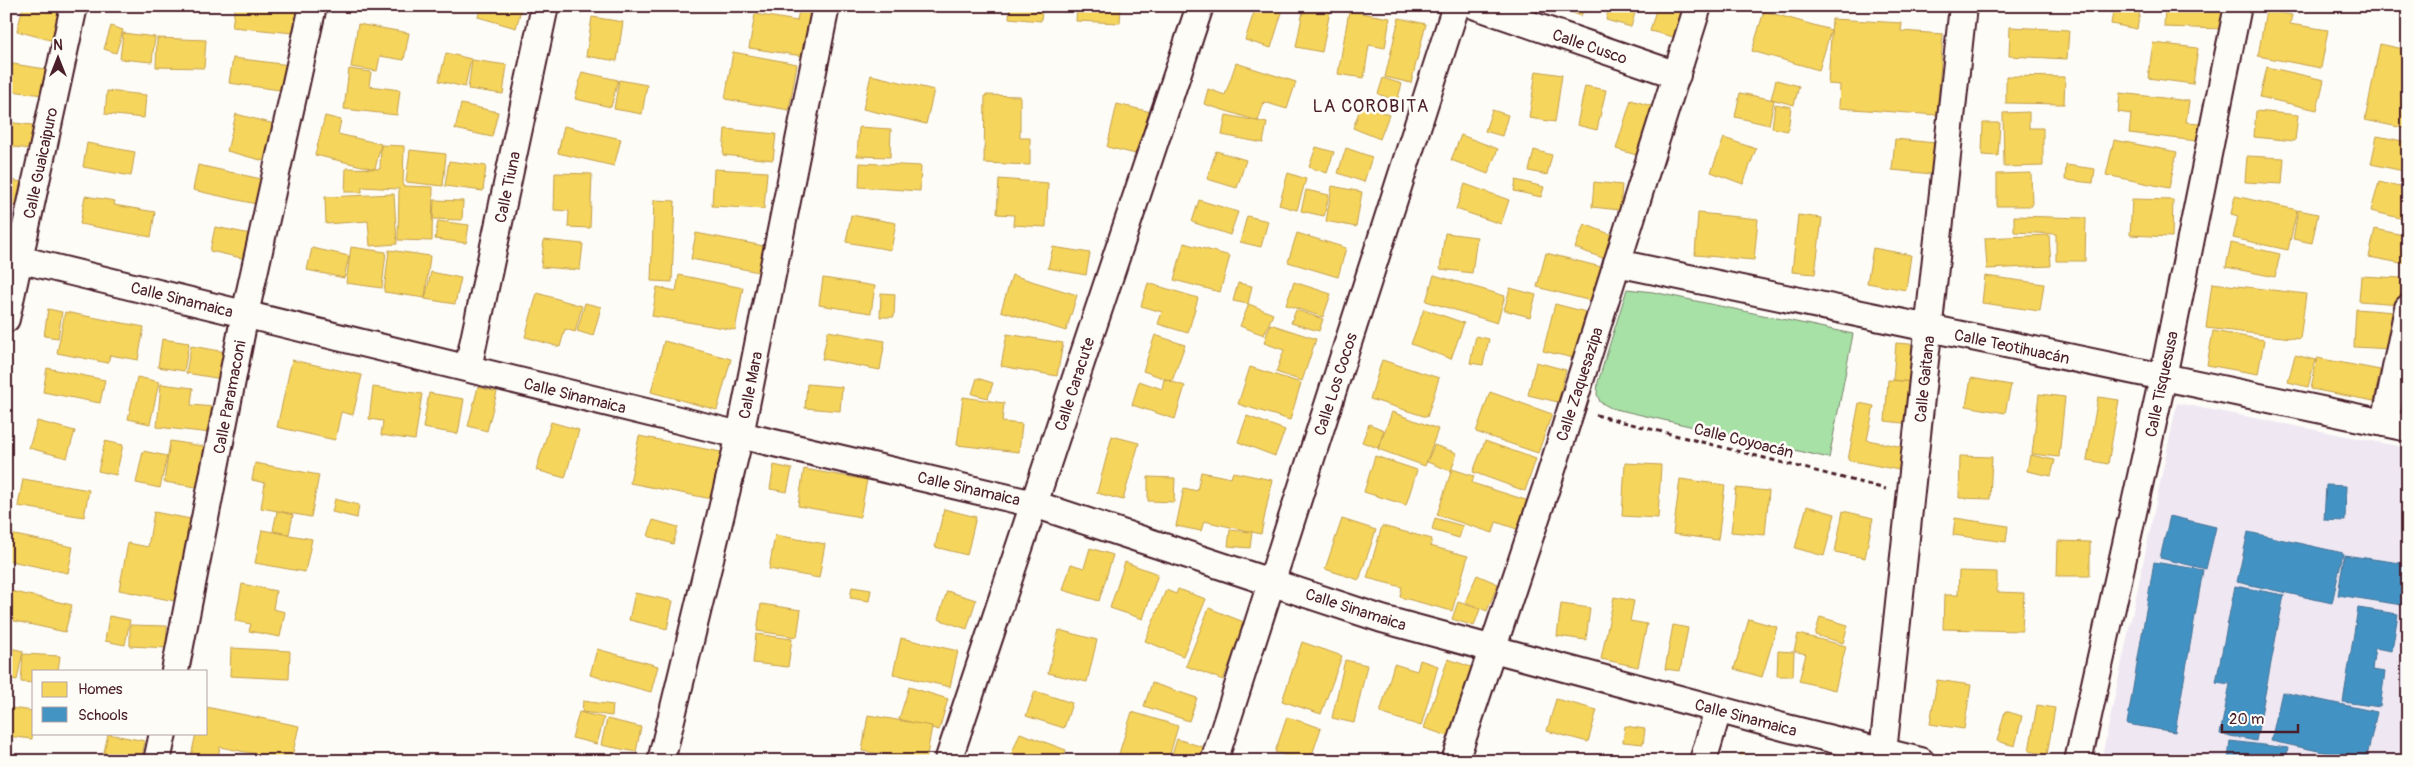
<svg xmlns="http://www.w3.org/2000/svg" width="2414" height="767" font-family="Pangolin,sans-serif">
  <rect width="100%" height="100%" fill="#fdfcf7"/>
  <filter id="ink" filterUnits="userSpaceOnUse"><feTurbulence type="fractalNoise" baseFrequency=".02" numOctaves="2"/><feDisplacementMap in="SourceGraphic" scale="10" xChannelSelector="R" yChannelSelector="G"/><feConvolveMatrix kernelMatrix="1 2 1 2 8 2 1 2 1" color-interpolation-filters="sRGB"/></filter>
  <g filter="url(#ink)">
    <!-- built -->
    <path fill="#efe8f3" d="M2177,403L2408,448V761H2101Z"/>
    <!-- green -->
    <path fill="#a7e1a6" stroke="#788068" d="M1627,289L1653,292L1853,334L1829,458L1611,408L1600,402L1597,394L1598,382Z"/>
    <!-- homes -->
    <g fill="#f6d55c" stroke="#c29e4d">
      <path d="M23,6H70L61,43L17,31Z"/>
      <path d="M235,6L296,8L293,33L232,27Z"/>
      <path d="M481,6H522L516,28L478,17Z"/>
      <path d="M1077,6H1121L1120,23L1076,21Z"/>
      <path d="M1256,6H1284L1271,48L1245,40Z"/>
      <path d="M1304,6H1331L1322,52L1296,47Z"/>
      <path d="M1555,6H1585L1581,16Z"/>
      <path d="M1609,6H1637L1631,27L1606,20Z"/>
      <path d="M1657,6H1691L1682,39L1650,31Z"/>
      <path d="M2114,6H2141L2137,29L2111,24Z"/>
      <path d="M2165,6H2224V29L2164,27Z"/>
      <path d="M1010,7L1042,10L1041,21L1009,18Z"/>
      <path d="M799,10L816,13L809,57L749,48L755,14L797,21Z"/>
      <path d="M2266,10L2292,15L2290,24L2328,30L2321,68L2258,56Z"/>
      <path d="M1349,11L1390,18L1385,48L1369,45L1364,78L1338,74Z"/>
      <path d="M1764,11L1831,30L1819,70L1752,51Z"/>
      <path d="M592,17L623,22L617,61L586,56Z"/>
      <path d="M1399,18L1426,24L1411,83L1385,77Z"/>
      <path d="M1832,19L1902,23L1901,31L1943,34L1937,115L1839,108L1840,85L1828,84Z"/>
      <path d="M358,24L409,33L404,60L380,56L377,71L351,67Z"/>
      <path d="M111,26L123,30L116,53L104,49Z"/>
      <path d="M2010,27L2069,30L2067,59L2009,56Z"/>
      <path d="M123,33L155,37L152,62L120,59Z"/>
      <path d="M157,38L206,40L204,68L156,67Z"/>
      <path d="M2153,43L2198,48L2193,84L2148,78Z"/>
      <path d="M2380,44L2408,50V129L2365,120Z"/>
      <path d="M733,52L797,64L789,110L725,99Z"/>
      <path d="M446,53L471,59L465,87L439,81Z"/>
      <path d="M233,58L290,65L287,91L229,83Z"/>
      <path d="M472,60L507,65L503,94L468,89Z"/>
      <path d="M6,63L46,69L43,95L11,91L12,77H6Z"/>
      <path d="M1236,63L1296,82L1287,109L1264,102L1258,121L1204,104L1208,89L1225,95Z"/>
      <path d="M2267,67L2324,80L2317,110L2260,97Z"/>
      <path d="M349,69L371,72L369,86L400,90L397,115L344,109Z"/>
      <path d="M1536,71L1562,75L1555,122L1529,118Z"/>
      <path d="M582,72L618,80L611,107L575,99Z"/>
      <path d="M871,75L934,90L926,124L863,109Z"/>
      <path d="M2006,76L2065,77L2064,104L2006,103Z"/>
      <path d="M1383,78L1402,84L1397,101L1378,94Z"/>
      <path d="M619,80L647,85L642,114L614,109Z"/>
      <path d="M1776,80L1799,86L1794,105L1771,99Z"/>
      <path d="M1585,86L1606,90L1597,130L1577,125Z"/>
      <path d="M107,91L146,95L144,118L105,114Z"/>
      <path d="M1740,93L1774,100L1769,125L1735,117Z"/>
      <path d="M2120,93L2189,101L2186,122L2199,123L2197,141L2129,133L2131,114L2118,112Z"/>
      <path d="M985,95L1020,96V138H1030V165L984,163Z"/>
      <path d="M1631,100L1665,110L1650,159L1616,149Z"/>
      <path d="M461,104L498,112L492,137L455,129Z"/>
      <path d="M1117,104L1151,112L1140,155L1107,147Z"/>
      <path d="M1362,104L1389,115L1380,139L1353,128Z"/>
      <path d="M1775,104L1791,107L1788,131L1772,128Z"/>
      <path d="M1492,110L1508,115L1502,136L1485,131Z"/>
      <path d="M2256,111L2298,115L2295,141L2254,137Z"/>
      <path d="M2029,112V128H2043V166L2004,167L2003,113Z"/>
      <path d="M236,114L278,125L268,162L227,151Z"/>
      <path d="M1226,115L1267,123L1263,143L1222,135Z"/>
      <path d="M325,116L341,120L338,134L381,144L375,169L315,155Z"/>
      <path d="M6,122L41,126L38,150L6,146Z"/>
      <path d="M1983,123H2000L1998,156L1982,155Z"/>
      <path d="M564,126L621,139L614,166L558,153Z"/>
      <path d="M859,127L891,129L890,157L857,156Z"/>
      <path d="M725,129L776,134L773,160L723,155Z"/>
      <path d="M1461,135L1498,149L1488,174L1451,160Z"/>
      <path d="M2377,136L2408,142V172L2371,164Z"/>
      <path d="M1724,138L1756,149L1743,184L1711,172Z"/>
      <path d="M1895,139L1935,143L1932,174L1892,170Z"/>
      <path d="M2114,140L2177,152L2169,188L2106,175Z"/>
      <path d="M87,143L135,152L131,176L83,167Z"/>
      <path d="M381,145L404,146L403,186L433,187L432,241L398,240L399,189L362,187V192H345L346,168L380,169Z"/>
      <path d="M1316,147L1334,152L1327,173L1309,167Z"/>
      <path d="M1346,148L1372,157L1364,182L1338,173Z"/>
      <path d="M410,150L446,154L443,186L406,182Z"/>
      <path d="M1534,150L1552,155L1547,175L1529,171Z"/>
      <path d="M1216,151L1246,160L1237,188L1207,179Z"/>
      <path d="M2247,156L2284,158L2282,184L2245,182Z"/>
      <path d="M449,161L486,166L483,191L445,186Z"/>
      <path d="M860,163L921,166L920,191L859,187Z"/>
      <path d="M198,165L270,181L265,206L193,190Z"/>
      <path d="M2066,165L2095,169L2093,183L2065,180Z"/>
      <path d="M714,169L767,172L764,209L712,206Z"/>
      <path d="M555,173L592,174L590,228L568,227L569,211L554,210Z"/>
      <path d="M1288,173L1306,179L1297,210L1279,205Z"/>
      <path d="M2031,173L2032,206H1997V174Z"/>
      <path d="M6,179L26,183L21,208L6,205Z"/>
      <path d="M999,179L1048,183L1046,227L1013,225L1014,215L997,214Z"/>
      <path d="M1516,180L1544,187L1541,197L1514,191Z"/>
      <path d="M1594,182L1622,185L1620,210L1592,207Z"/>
      <path d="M2379,182L2408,189V220L2371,211Z"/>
      <path d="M1465,184L1509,200L1501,224L1456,209Z"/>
      <path d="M1332,186L1362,192L1356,227L1326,221Z"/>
      <path d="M1306,190L1329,195L1324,216L1301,211Z"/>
      <path d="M394,194L397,244L370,246L368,221L326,224L325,197Z"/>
      <path d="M85,196L115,201L114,205L155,212L151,237L80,224Z"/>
      <path d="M2235,196L2297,210L2288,250L2233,238L2238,216L2231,214Z"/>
      <path d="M2132,199L2173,200L2172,237L2130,235Z"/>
      <path d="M434,200L463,201L462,220L433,219Z"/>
      <path d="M654,200L675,201L672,282L651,281Z"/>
      <path d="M1199,200L1238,212L1230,235L1192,222Z"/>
      <path d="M2298,210L2318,214L2312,243L2293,239Z"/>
      <path d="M1698,213L1758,219L1754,260L1695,255Z"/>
      <path d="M851,215L896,223L891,250L846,242Z"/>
      <path d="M1798,215L1822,218L1815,274L1792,272Z"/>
      <path d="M1247,216L1268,221L1261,247L1240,242Z"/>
      <path d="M2014,216L2086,218L2085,261H2056V234L2014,232Z"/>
      <path d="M438,221L469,225L466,243L435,239Z"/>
      <path d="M1584,224L1620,238L1611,261L1575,248Z"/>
      <path d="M215,227L251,234L246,259L210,251Z"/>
      <path d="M2375,229L2408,236L2406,264L2369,257Z"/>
      <path d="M696,233L764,246L759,272L691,259Z"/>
      <path d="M1297,233L1346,248L1338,277L1288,262Z"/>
      <path d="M1445,233L1477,237L1472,273L1440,269Z"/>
      <path d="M2049,235L2051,266L1987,269L1985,238Z"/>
      <path d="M544,240L583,244L580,270L541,267Z"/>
      <path d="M1184,243L1230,256L1220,292L1174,280Z"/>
      <path d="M2231,243L2280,254L2275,277L2226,267Z"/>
      <path d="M351,247L386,252L382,288L346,283Z"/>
      <path d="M1053,247L1090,253L1086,275L1048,268Z"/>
      <path d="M312,248L349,256L344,278L307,270Z"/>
      <path d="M1873,248L1911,255L1906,290L1867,283Z"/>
      <path d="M389,250L430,256L425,298L384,292Z"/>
      <path d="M1546,253L1609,269L1599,303L1537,287Z"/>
      <path d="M431,272L461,278L455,304L425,299Z"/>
      <path d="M679,275L743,288L735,330L652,316L657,287L676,291Z"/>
      <path d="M1012,275L1077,295L1066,331L1001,311Z"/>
      <path d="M1434,275L1505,296L1497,323L1426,301Z"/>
      <path d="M1985,276L2044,284L2040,311L1982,303Z"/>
      <path d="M2361,276L2401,278L2400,304L2359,301Z"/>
      <path d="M823,278L875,286L871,313L819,305Z"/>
      <path d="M1294,282L1331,294L1323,317L1286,305Z"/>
      <path d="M1148,283L1198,298L1188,333L1158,324L1162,312L1141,306Z"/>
      <path d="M1238,283L1252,286L1248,304L1233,301Z"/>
      <path d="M2212,283L2306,294L2300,339L2206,328Z"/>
      <path d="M1510,288L1536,295L1530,317L1504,310Z"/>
      <path d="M537,293L582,306L575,332L565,329L560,347L525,337Z"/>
      <path d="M881,293L895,294L894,317H880Z"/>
      <path d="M585,303L601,307L593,336L577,331Z"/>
      <path d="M1249,304L1273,314L1264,335L1240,326Z"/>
      <path d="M1555,304L1586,312L1574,358L1543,351Z"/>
      <path d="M48,309L62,312L58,338L44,336Z"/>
      <path d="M1424,309L1464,323L1451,359L1411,344Z"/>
      <path d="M2356,309L2394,312L2392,349L2354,347Z"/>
      <path d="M1296,310L1323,319L1319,331L1291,323Z"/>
      <path d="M65,312L144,327L138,360L110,355L108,363L57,353Z"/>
      <path d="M1270,324L1316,339L1302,381L1276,372L1284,350L1264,343Z"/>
      <path d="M828,331L885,341L880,370L822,359Z"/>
      <path d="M2213,331L2264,340L2258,374L2207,365Z"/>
      <path d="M1007,334L1063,343L1057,376L1001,366Z"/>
      <path d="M1155,335L1185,345L1172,381L1143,371Z"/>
      <path d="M1476,336L1489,339L1483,365L1470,363Z"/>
      <path d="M162,339L189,343L184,371L158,367Z"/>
      <path d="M664,341L731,359L717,410L651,392Z"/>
      <path d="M1896,343L1922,345L1919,383L1893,380Z"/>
      <path d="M191,346L226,352L222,379L186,373Z"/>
      <path d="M2295,355L2315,360L2308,387L2288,382Z"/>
      <path d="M2317,358L2380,370L2374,401L2311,389Z"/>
      <path d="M292,360L362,375L353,415L341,412L335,440L277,427Z"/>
      <path d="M1382,360L1439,378L1427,417L1370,399Z"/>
      <path d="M1536,362L1566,370L1558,402L1528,395Z"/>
      <path d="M1250,367L1301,383L1290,420L1238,404Z"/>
      <path d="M47,368L105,380L100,403L43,392Z"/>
      <path d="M137,377L159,382L150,424L128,419Z"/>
      <path d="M977,378L993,383L988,398L972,394Z"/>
      <path d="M1971,378L2011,385L2005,413L1966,406Z"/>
      <path d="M1164,379L1185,386L1175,419L1132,405L1139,381L1162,389Z"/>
      <path d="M1888,380L1914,382L1911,424L1885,421Z"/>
      <path d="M161,384L193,388L191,405L214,407L211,433L157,427Z"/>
      <path d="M807,384L842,387L840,411L805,408Z"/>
      <path d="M373,387L422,394L415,440L381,435L383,421L369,419Z"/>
      <path d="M478,387L497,392L487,431L468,426Z"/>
      <path d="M1490,392L1552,414L1538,453L1476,432Z"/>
      <path d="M429,393L464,399L458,434L423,428Z"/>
      <path d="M2039,394L2065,397L2059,457L2032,454Z"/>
      <path d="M963,397L1004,403L1002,422L1022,424L1019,452L957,445Z"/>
      <path d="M2098,397L2119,400L2108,464L2087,460Z"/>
      <path d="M1859,403L1874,406L1867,440L1908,448L1904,471L1848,460Z"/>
      <path d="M1392,412L1438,429L1425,466L1378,449Z"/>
      <path d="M1247,416L1285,430L1275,456L1238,442Z"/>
      <path d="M37,421L75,431L67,458L29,448Z"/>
      <path d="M551,422L579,430L565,478L536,470Z"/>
      <path d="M1369,424L1384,430L1378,448L1362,442Z"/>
      <path d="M639,436L721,452L712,499L630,483Z"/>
      <path d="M1112,436L1139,443L1123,500L1097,493Z"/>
      <path d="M105,441L123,445L116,475L98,471Z"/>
      <path d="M170,441L209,447L203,488L164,482Z"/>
      <path d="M1485,441L1536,459L1525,491L1473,472Z"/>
      <path d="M1434,445L1457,453L1451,471L1427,462Z"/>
      <path d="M143,451L167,456L160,488L136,483Z"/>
      <path d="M2030,455L2055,460L2051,476L2027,471Z"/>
      <path d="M1375,456L1417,470L1406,505L1364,492Z"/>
      <path d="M1960,456L1992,457L1990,499L1959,498Z"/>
      <path d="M255,463L319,475L311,517L261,508L265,483L252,480Z"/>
      <path d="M1625,463L1661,465L1658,518L1622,516Z"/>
      <path d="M774,465L792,469L787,492L770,489Z"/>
      <path d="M804,469L867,480L860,517L798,506Z"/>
      <path d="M1452,469L1474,476L1472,483L1532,502L1523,531L1496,522L1493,533L1437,515Z"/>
      <path d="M1201,472L1231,478L1233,472L1272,480L1261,534L1204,521L1201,531L1176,526L1184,488L1197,491Z"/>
      <path d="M1148,477L1175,478L1174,502L1148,501Z"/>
      <path d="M23,479L89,490L84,517L18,506Z"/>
      <path d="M1680,479L1725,485L1718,540L1673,534Z"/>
      <path d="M1736,488L1769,491L1765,535L1731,532Z"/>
      <path d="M335,499L359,505L357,518L332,512Z"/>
      <path d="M1807,506L1835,514L1824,556L1795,548Z"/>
      <path d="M944,509L976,517L967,555L935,547Z"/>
      <path d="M277,511L293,515L289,534L273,531Z"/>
      <path d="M1843,511L1873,518L1865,558L1835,552Z"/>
      <path d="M154,512L196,520L180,602L119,590L128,543L148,547Z"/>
      <path d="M1435,518L1463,526L1459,538L1432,530Z"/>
      <path d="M1955,518L2008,526L2006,542L1953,535Z"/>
      <path d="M1342,519L1376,530L1359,580L1325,569Z"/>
      <path d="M653,520L678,527L673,544L648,536Z"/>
      <path d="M1382,526L1432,539L1430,546L1468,556L1452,611L1400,597L1402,587L1367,578Z"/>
      <path d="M262,530L312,539L305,572L255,563Z"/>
      <path d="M1230,530L1252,532L1250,548L1228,546Z"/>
      <path d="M10,534L73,547L68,573L6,560Z"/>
      <path d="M775,535L825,544L819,578L769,569Z"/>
      <path d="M2058,541L2090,542V576H2057Z"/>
      <path d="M1090,548L1113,555L1099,601L1063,590L1071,564L1084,568Z"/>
      <path d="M1125,562L1158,574L1143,619L1110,608Z"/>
      <path d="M1959,571L1997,572V592L2024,593L2022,631L1943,629L1944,595H1958Z"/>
      <path d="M1477,575L1498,584L1487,611L1465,602Z"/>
      <path d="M242,584L276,591L273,609L285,612L280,637L249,631L251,624L235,621Z"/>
      <path d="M852,587L871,590L869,601L850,598Z"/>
      <path d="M1178,589L1206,599L1183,656L1145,641L1166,590L1176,594Z"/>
      <path d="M6,590L72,605L65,632L6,619Z"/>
      <path d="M947,591L976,600L967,629L938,619Z"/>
      <path d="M635,593L673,601L667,629L629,620Z"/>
      <path d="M1614,597L1634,601L1630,621L1647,624L1638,667L1601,659Z"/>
      <path d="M1458,602L1480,609L1474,626L1452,619Z"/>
      <path d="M761,604L801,610L797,637L757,631Z"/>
      <path d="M1561,604L1590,608L1586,640L1557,636Z"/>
      <path d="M1209,608L1246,623L1223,680L1186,666Z"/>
      <path d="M109,616L130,620L125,645L105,641Z"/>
      <path d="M1820,617L1848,625L1843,643L1815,635Z"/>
      <path d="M1749,619L1777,627L1762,677L1734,669Z"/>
      <path d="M130,625L167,626V648L130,646Z"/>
      <path d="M1673,625L1688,628L1680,671L1665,669Z"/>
      <path d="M1059,630L1097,640L1087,682L1048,673Z"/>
      <path d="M756,634L792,639L788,667L753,663Z"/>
      <path d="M1798,634L1846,646L1835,690L1799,681L1806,654L1794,651Z"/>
      <path d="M901,638L958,651L950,687L893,674Z"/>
      <path d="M1302,642L1342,656L1321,714L1282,701Z"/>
      <path d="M6,647L23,651L17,680L6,678Z"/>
      <path d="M231,648L290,651L289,679L230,676Z"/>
      <path d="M597,649L658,666L651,692L590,675Z"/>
      <path d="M1778,651L1794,652L1793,676H1777Z"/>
      <path d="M23,654L60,656L58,671H34V683L21,682Z"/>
      <path d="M1448,659L1477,669L1451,737L1424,728Z"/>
      <path d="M1345,660L1367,665L1354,723L1332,718Z"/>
      <path d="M1420,660L1438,666L1421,726L1380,713L1394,664L1417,671Z"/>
      <path d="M1937,680L1971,685L1964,729L1930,724Z"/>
      <path d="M1152,683L1197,698L1189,721L1144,706Z"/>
      <path d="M909,687L948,699L939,730L899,719Z"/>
      <path d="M1035,691L1072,703L1064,728L1026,716Z"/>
      <path d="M1556,699L1597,710L1588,742L1547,731Z"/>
      <path d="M583,701L613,705L612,716L582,712Z"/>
      <path d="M2037,705L2055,708L2047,755L2029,751Z"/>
      <path d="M206,707L299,726L291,761L220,747L217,761H190L196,733H206Z"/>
      <path d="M10,708L34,711L32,739L7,736Z"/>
      <path d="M2005,711L2022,716L2015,746L1997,741Z"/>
      <path d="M579,712L604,718L597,744L572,738Z"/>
      <path d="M1132,712L1178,726L1168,761L1117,760Z"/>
      <path d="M868,715L932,726L926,761L862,751Z"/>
      <path d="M1287,717L1321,728L1310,761H1301L1275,752Z"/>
      <path d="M607,719L641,727L636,752L601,745Z"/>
      <path d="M1625,726L1645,729L1643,744L1623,742Z"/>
      <path d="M1020,733L1066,750L1062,761L1009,760Z"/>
      <path d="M108,734L145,741L141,761H102Z"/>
      <path d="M1177,739L1206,748L1202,761H1170Z"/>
      <path d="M1741,753L1769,761H1739Z"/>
    </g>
    <!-- schools -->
    <g fill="#4393c3" stroke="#457095">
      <path d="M2326,485L2346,486L2345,521L2324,520Z"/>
      <path d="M2170,516L2216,527L2206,569L2160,558Z"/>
      <path d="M2248,532L2343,553L2332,603L2237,582Z"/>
      <path d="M2344,555L2408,564L2402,605L2338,595Z"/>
      <path d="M2154,562L2203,570L2175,732L2127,724Z"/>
      <path d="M2235,586L2284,595L2256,741L2220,734L2230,684L2216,682Z"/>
      <path d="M2358,608L2398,614L2392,651L2375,648L2372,670L2385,672L2380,707L2343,702Z"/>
      <path d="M2282,692L2377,712L2366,761L2271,741Z"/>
      <path d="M2230,741L2288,748L2286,761L2228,760Z"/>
    </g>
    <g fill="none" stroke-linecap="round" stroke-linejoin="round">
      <defs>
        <g id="street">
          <path d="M1476,6L1677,75"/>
          <path d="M6,256L740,435L1034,504L1382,619L1787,728L1921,761"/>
          <path d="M1617,263L2408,428"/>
          <path d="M6,319L74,6"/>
          <path d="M468,368L545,6"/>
          <path d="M2385,423L2408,308"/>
          <path d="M175,671L245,314L313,6"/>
          <path d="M1883,752L1963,6"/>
          <path d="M157,761L163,733"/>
          <path d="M661,761L740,435L826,6"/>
          <path d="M948,761L1200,6"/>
          <path d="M1214,761L1456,6"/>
          <path d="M1455,761L1550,476L1698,6"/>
          <path d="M1703,761L1718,710"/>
          <path d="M2078,761L2163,377L2238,6"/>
        </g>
      </defs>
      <!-- street casing -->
      <use href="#street" stroke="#4a1f2b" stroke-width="30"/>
      <!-- path -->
      <path stroke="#4a1f2b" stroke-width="3" stroke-dasharray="5 4" stroke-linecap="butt" d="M1596,415L1886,489"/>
      <!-- street -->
      <use href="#street" stroke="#fdfcf7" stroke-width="26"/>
    </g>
  </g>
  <g text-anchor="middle" stroke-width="5" stroke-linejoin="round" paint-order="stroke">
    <!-- street labels -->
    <g font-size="16" fill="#4a1f2b" stroke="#fdfcf7">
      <text transform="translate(1590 46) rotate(19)" y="6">Calle Cusco</text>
      <text transform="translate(40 163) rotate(-78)" y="6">Calle Guaicaipuro</text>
      <text transform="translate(507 187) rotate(-78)" y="6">Calle Tiuna</text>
      <text transform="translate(182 299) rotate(14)" y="6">Calle Sinamaica</text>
      <text transform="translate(2012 346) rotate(12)" y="6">Calle Teotihuacán</text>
      <text transform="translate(1924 379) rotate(-84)" y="6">Calle Gaitana</text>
      <text transform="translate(1074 384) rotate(-72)" y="6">Calle Caracute</text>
      <text transform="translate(1335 384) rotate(-72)" y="6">Calle Los Cocos</text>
      <text transform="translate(1579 384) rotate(-72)" y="6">Calle Zaquesazipa</text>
      <text transform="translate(2161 384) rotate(-78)" y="6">Calle Tisquesusa</text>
      <text transform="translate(750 385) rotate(-79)" y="6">Calle Mara</text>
      <text transform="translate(575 395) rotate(14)" y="6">Calle Sinamaica</text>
      <text transform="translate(229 397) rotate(-79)" y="6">Calle Paramaconi</text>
      <text transform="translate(1744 440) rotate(14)" y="6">Calle Coyoacán</text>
      <text transform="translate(969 488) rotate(13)" y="6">Calle Sinamaica</text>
      <text transform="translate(1356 609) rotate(18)" y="6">Calle Sinamaica</text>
      <text transform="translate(1746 717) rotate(15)" y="6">Calle Sinamaica</text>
    </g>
    <!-- neighbourhood labels -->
    <g font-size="18" letter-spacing="1" fill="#4a1f2b" stroke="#fdfcf7">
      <text x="1371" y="112">LA COROBITA</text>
    </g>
  </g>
  <!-- margin -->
  <rect width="2414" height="767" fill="none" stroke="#fdfcf7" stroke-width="25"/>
  <rect x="12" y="12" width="2389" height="742" fill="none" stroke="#4a1f2b" stroke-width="2" filter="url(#ink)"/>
  <!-- legend -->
  <rect x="32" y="670" width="175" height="65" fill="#fdfcf7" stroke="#b5a4a5"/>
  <rect x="42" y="682" width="25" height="15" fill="#f6d55c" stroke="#b5a4a5"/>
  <text x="78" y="694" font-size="15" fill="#4a1f2b">Homes</text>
  <rect x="42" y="707" width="25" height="15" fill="#4393c3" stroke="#b5a4a5"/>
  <text x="78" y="720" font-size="15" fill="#4a1f2b">Schools</text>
  <!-- north arrow -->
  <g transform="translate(58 58)" stroke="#fdfcf7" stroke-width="4" paint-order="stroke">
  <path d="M0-4L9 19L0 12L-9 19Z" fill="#4a1f2b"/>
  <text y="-8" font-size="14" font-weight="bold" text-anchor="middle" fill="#4a1f2b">N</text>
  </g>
  <!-- scale -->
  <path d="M2222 724v8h76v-8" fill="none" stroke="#4a1f2b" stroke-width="2.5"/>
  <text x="2229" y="724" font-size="15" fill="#4a1f2b" stroke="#fdfcf7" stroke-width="4" paint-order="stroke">20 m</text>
</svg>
